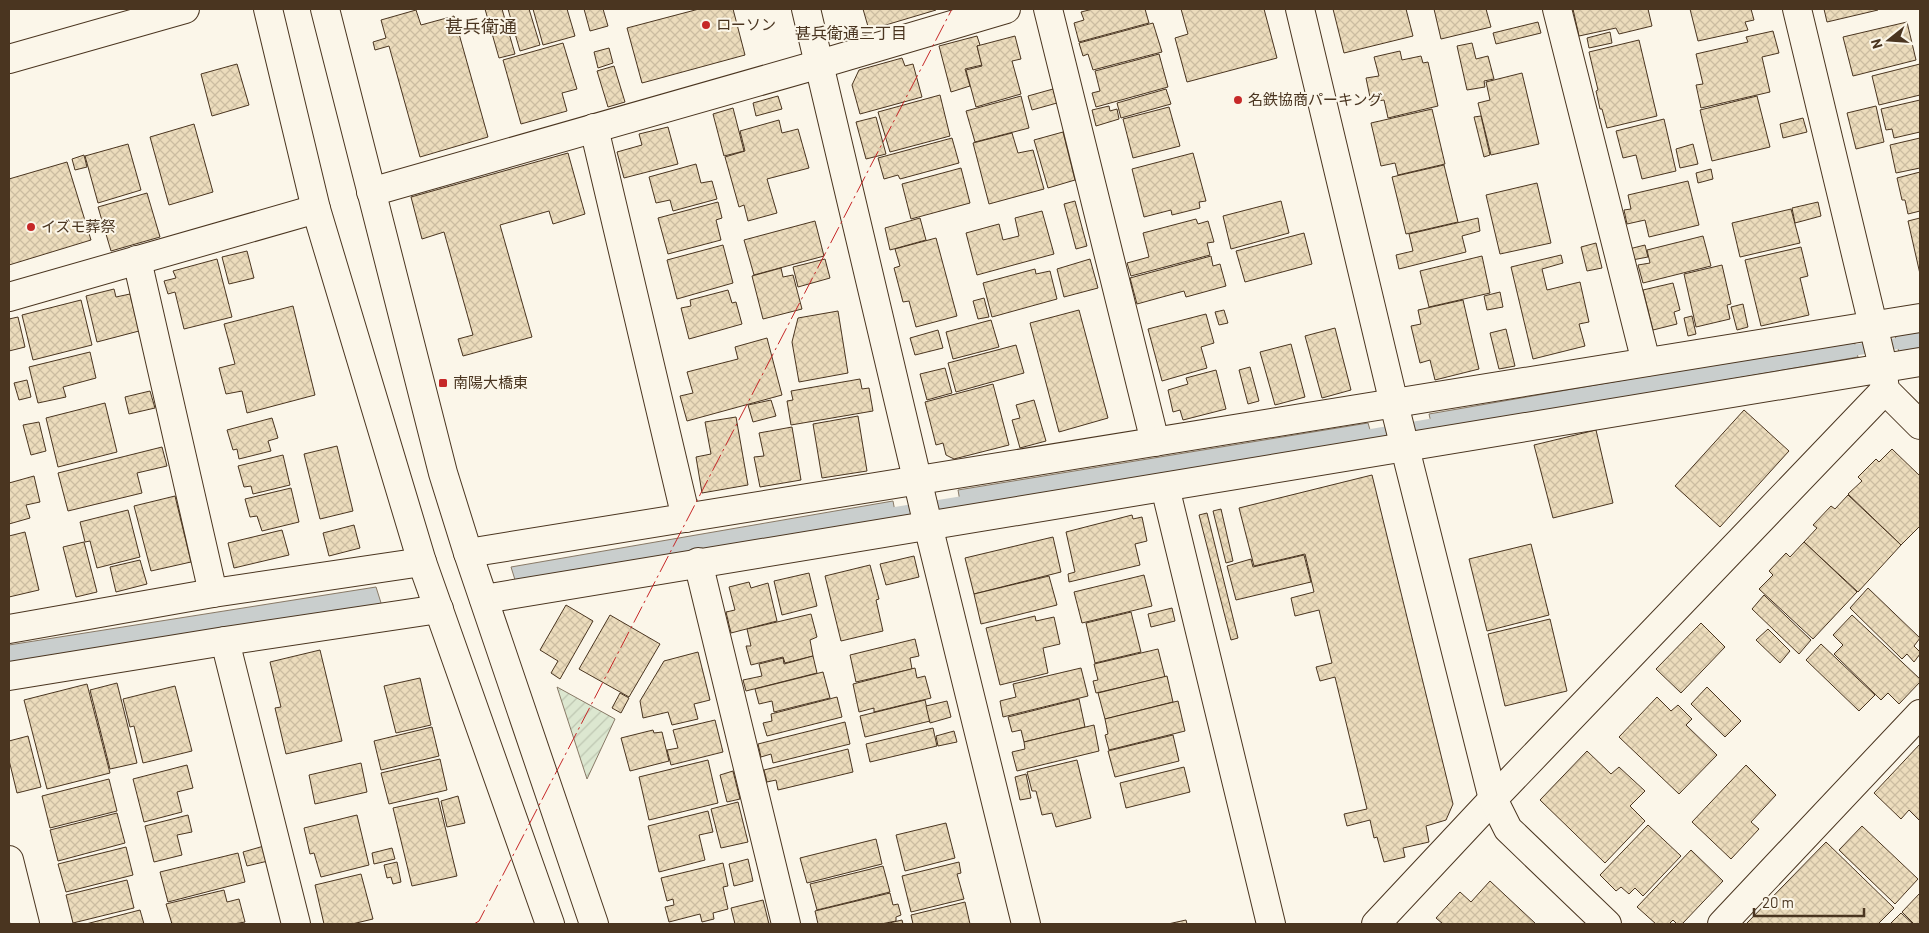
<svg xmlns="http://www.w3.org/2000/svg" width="1929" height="933" font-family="Barlow,'Noto Sans JP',sans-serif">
  <defs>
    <pattern id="garden-furrows" width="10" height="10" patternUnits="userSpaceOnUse" patternTransform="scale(1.25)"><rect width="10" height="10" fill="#dce7d0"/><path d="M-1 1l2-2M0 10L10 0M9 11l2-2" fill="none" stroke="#bec7b2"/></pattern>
    <pattern id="building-cross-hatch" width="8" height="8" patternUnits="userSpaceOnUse" patternTransform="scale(1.25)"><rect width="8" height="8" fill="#ecdcbc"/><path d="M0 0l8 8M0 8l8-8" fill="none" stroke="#ccbda1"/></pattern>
  </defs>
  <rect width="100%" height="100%" fill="#fbf6e9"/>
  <!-- garden -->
  <path fill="url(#garden-furrows)" stroke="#887966" d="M557,687L615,719L587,779Z"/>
  <!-- water -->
  <g fill="#c9cecd" stroke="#887966">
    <path d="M1920,331V349L1899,353L1895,335Z"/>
    <path d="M1854,340L1858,357L1433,431L1429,414Z"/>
    <path d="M1368,423L1373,440L961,507L958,490Z"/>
    <path d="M893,501L896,517L516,583L511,567Z"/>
    <path d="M376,587L382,606L9,664V645Z"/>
  </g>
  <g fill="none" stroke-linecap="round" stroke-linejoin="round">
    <!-- stream -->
    <g stroke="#c9cecd" stroke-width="11">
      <path d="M1842,352L1920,340"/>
      <path d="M1357,437L1444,422"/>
      <path d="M880,515L973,500"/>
    </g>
  </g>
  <!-- building -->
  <g fill="url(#building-cross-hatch)" stroke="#4a3520">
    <path d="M485,9H502L515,54L499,58Z"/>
    <path d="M508,9H529L540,45L520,51Z"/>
    <path d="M533,9H567L575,36L543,45Z"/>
    <path d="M584,9H603L608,26L590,31Z"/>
    <path d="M699,9H733L745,55L642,83L627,28Z"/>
    <path d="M863,9H936V10L869,30Z"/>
    <path d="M1093,9H1145L1149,23L1079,42L1074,23L1084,20L1081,12Z"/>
    <path d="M1181,9H1264L1277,58L1187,82L1175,38L1188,34Z"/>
    <path d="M1333,9H1406L1413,36L1344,53Z"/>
    <path d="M1434,9H1486L1491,27L1441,39Z"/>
    <path d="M1573,9H1648L1652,26L1619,34L1616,28L1579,36Z"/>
    <path d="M1690,9H1751L1754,20L1745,22L1748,30L1698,41Z"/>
    <path d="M1824,9H1878V10L1827,22Z"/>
    <path d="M416,10L421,25L454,16L488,137L420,157L389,46L375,50L373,42L386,38L381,20Z"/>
    <path d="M1538,22L1541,33L1496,44L1493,33Z"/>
    <path d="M1907,22L1916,60L1853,76L1843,37Z"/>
    <path d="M1153,23L1162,52L1093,70L1088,54L1083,56L1079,43Z"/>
    <path d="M1773,31L1779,53L1762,57L1770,92L1701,108L1696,85L1703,84L1696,54L1748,42L1746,37Z"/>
    <path d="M1610,32L1612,43L1589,48L1587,38Z"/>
    <path d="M977,36L980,45L977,46L982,65L965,69L970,86L951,92L939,46Z"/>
    <path d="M1015,36L1021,59L1012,61L1021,94L976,107L966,70L982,66L977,46Z"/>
    <path d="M1639,40L1657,116L1607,128L1602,109H1600L1596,91L1598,90L1589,52Z"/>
    <path d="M563,43L577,89L562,93L567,111L521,124L503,60Z"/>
    <path d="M1472,43L1476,59L1488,56L1494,79L1484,81L1485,87L1467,90L1457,46Z"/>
    <path d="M609,48L613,63L598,68L594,52Z"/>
    <path d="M1400,51L1402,60L1421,56L1423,63L1428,62L1438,106L1388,118L1384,100L1371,102L1366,78L1379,76L1374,57Z"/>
    <path d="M1159,54L1168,87L1096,107L1092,93L1100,91L1095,71Z"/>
    <path d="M902,58L905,66L913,64L922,97L860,114L852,85L859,70Z"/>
    <path d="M237,64L249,105L212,116L201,74Z"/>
    <path d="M1920,64V95L1879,105L1872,76Z"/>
    <path d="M614,66L625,102L608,107L597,71Z"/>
    <path d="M1522,73L1539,144L1491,155L1478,103L1490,100L1486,82Z"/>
    <path d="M1053,89L1057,103L1032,110L1028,96Z"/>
    <path d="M1166,89L1171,104L1121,118L1117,103Z"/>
    <path d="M940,95L950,136L890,152L878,112Z"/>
    <path d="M778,96L782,109L756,116L753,103Z"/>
    <path d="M1021,96L1029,128L975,142L966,111Z"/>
    <path d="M1757,96L1770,147L1712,161L1700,110Z"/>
    <path d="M1920,100V132L1894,138L1892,129L1886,130L1881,109Z"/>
    <path d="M1109,106L1110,111L1117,109L1119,119L1096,126L1092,110Z"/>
    <path d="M1876,106L1884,142L1856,149L1847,113Z"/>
    <path d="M1169,107L1180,146L1133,158L1123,119Z"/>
    <path d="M733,108L744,151L724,156L713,114Z"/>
    <path d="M1432,109L1445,164L1398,175L1395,163L1381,166L1371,123Z"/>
    <path d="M1481,116L1490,155L1484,157L1474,117Z"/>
    <path d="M876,117L886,154L866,159L856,122Z"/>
    <path d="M1803,118L1807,132L1783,138L1780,124Z"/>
    <path d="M1664,119L1676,171L1642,179L1636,155L1623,158L1616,131Z"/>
    <path d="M779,120L782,133L798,129L809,168L767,179L777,213L748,221L744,205L739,207L725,157L745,151L740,131Z"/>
    <path d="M194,124L213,192L169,205L150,137Z"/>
    <path d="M668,127L678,164L624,178L617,152L642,145L639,134Z"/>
    <path d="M1063,132L1075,180L1048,188L1034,140Z"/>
    <path d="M1012,133L1018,153L1033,150L1044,189L989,204L973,143Z"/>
    <path d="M952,138L959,163L900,179L898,175L884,179L878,158Z"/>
    <path d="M1920,138V168L1896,173L1890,145Z"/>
    <path d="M128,144L141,190L98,203L85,156Z"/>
    <path d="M1693,144L1698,164L1680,168L1676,149Z"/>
    <path d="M568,153L585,214L553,224L549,211L500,225L532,337L463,356L458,339L473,335L444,232L422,239L411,197Z"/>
    <path d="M1193,153L1206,201L1199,202L1200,208L1172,215L1171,210L1144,217L1132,169Z"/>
    <path d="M84,155L87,167L75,170L72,159Z"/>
    <path d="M67,162L91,240L9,265V179Z"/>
    <path d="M696,164L701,183L712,181L717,199L673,211L670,200L656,203L649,177Z"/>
    <path d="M1444,165L1458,222L1406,234L1392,177Z"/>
    <path d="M961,168L970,203L911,219L902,184Z"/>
    <path d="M1711,169L1713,179L1698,183L1696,173Z"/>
    <path d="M1920,172V211L1908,214L1905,200H1902L1897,178Z"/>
    <path d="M1688,181L1699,225L1649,237L1645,220L1627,224L1624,210L1631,209L1628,195Z"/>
    <path d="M1537,183L1551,243L1500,254L1486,195Z"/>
    <path d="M147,193L160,237L111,251L98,207Z"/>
    <path d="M1075,201L1087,246L1076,249L1064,204Z"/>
    <path d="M1281,201L1289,233L1231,249L1223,216Z"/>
    <path d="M718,202L722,218L716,220L721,240L668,254L658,218Z"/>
    <path d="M1818,202L1821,216L1795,223L1792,208Z"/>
    <path d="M1791,209L1800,243L1740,257L1732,223Z"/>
    <path d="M1042,211L1054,254L977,275L966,233L999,224L1003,240L1019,236L1015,218Z"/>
    <path d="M920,218L926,240L890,250L885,228Z"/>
    <path d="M1478,218L1480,231L1462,236L1466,252L1399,269L1396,255L1413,251L1409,234Z"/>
    <path d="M1920,218V274L1908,221Z"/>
    <path d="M1196,219L1198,224L1208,221L1214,242L1207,243L1210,255L1131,276L1127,263L1149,257L1143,233Z"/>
    <path d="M815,221L824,256L754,275L744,240Z"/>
    <path d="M1304,233L1312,264L1245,282L1236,251Z"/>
    <path d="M1703,236L1711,266L1643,283L1638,265L1650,263L1647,250Z"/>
    <path d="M936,238L957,316L916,327L909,301L903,302L894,268L900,266L895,249Z"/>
    <path d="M1596,243L1602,268L1587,271L1581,247Z"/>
    <path d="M723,245L733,283L677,299L667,260Z"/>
    <path d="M1645,245L1648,257L1632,260L1629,249Z"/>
    <path d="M1801,247L1808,276L1800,278L1809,315L1761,326L1745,260Z"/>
    <path d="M247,251L254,278L229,284L222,257Z"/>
    <path d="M1561,255L1563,263L1542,269L1547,290L1580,282L1589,322L1579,324L1585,346L1533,359L1511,267Z"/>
    <path d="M1211,256L1213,266L1220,264L1226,286L1186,297L1184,291L1137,304L1130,278Z"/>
    <path d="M1482,256L1490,293L1429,307L1420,271Z"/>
    <path d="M217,259L232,317L184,329L175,292L168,294L164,281L176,278L173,271Z"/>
    <path d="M825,259L830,278L798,287L793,267Z"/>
    <path d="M1090,259L1098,288L1064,297L1057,269Z"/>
    <path d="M1722,265L1731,304L1727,305L1730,319L1696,327L1684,274Z"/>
    <path d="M781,268L783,277L793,275L802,309L763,319L752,276Z"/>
    <path d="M1035,269L1036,274L1050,271L1057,299L992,317L983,283Z"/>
    <path d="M1673,283L1680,310L1674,312L1677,324L1653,330L1643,290Z"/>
    <path d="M114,289L116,297L130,294L139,331L97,342L86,296Z"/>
    <path d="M728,290L732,303L736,302L742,324L689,339L681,308L691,306L690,300Z"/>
    <path d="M1500,292L1503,307L1487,310L1484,296Z"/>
    <path d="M984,298L989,317L978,319L973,301Z"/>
    <path d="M81,300L92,345L33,360L22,315Z"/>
    <path d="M1463,300L1479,369L1435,380L1430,360L1420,363L1411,326L1421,324L1418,310Z"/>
    <path d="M1743,304L1748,327L1737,330L1731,307Z"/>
    <path d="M293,306L315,395L247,413L242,391L226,394L219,368L235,364L224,324Z"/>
    <path d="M1079,310L1108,418L1059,432L1030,323Z"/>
    <path d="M1224,310L1228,323L1219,325L1215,312Z"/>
    <path d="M838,311L848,373L799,382L792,342L798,318Z"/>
    <path d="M1206,314L1214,343L1201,347L1207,368L1162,381L1148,329Z"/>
    <path d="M1692,316L1696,334L1688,336L1684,318Z"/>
    <path d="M18,317L25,347L9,351V319Z"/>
    <path d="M991,320L999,347L953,359L946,332Z"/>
    <path d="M1335,328L1351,390L1322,398L1305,336Z"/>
    <path d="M1506,329L1515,366L1499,369L1490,333Z"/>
    <path d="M938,330L943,348L915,355L910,338Z"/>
    <path d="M767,338L782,395L687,421L680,396L693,393L687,372L738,359L735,347Z"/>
    <path d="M1291,344L1305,397L1275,405L1260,352Z"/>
    <path d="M1016,345L1024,373L956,392L948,363Z"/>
    <path d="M90,352L96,378L63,387L66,397L38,403L29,367Z"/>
    <path d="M1250,367L1259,401L1248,404L1239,370Z"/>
    <path d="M945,368L952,393L927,400L920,374Z"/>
    <path d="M1216,370L1226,409L1183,420L1180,410L1173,412L1168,390L1188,384L1186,378Z"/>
    <path d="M860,379L862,389L869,388L873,411L791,425L787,401L793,400L791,391Z"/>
    <path d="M27,380L31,397L19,400L14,383Z"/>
    <path d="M993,384L1009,445L954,459L946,455L943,443L936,445L925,402Z"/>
    <path d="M150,391L155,408L129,414L125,397Z"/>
    <path d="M771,400L776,416L753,422L748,405Z"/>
    <path d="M1034,400L1046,441L1020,448L1012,420L1020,418L1016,405Z"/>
    <path d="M105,403L117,452L58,467L46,418Z"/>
    <path d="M1744,410L1789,451L1720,527L1675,486Z"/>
    <path d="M858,416L867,471L822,478L813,424Z"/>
    <path d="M736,417L748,485L702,493L696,457L711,454L705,422Z"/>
    <path d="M272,418L278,438L268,441L271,451L239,459L237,449L233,450L227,430Z"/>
    <path d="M39,422L46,451L31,455L23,425Z"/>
    <path d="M792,427L801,480L760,487L754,457L764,456L759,433Z"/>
    <path d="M1596,430L1613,503L1553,518L1534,445Z"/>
    <path d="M337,446L353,511L320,519L304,454Z"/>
    <path d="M162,447L167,466L137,473L142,493L68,511L58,473Z"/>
    <path d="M1892,449L1920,476V526L1901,545L1848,494L1862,481L1858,477L1876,459L1879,462Z"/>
    <path d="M283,455L290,485L253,494L251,486L244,487L238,466Z"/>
    <path d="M1372,475L1453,804L1446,820L1426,826L1429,842L1403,848L1405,857L1384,862L1377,837L1374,838L1370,820L1347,826L1344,814L1367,809L1335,677L1320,681L1316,667L1332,663L1319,610L1295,616L1291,598L1314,592L1305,554L1254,566L1239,508Z"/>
    <path d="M34,476L40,502L26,505L30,518L9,524V483Z"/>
    <path d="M291,488L299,522L262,531L257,516L250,517L245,499Z"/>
    <path d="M1848,495L1901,545L1858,592L1804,542L1817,528L1813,525L1831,506L1835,509Z"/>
    <path d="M175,496L191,562L151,571L134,506Z"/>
    <path d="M1221,509L1233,561L1226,563L1213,511Z"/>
    <path d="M128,510L140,557L97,568L90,541L85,542L80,522Z"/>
    <path d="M1207,513L1238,638L1231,640L1199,515Z"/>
    <path d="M1132,515L1133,519L1142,517L1147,541L1135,544L1140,565L1069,582L1068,574L1075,572L1066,532Z"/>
    <path d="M354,525L360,548L329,556L323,533Z"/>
    <path d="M282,530L289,555L234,568L228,543Z"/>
    <path d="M25,532L39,590L9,597V536Z"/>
    <path d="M1053,537L1061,572L974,594L965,558Z"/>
    <path d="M84,542L97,592L76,597L63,547Z"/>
    <path d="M1804,542L1857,592L1813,639L1759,589L1773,575L1769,571L1786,553L1790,557Z"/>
    <path d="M1531,544L1549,615L1487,631L1469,559Z"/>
    <path d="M1304,555L1311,582L1236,600L1227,566L1251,559L1253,567Z"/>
    <path d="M914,556L919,577L886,585L880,564Z"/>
    <path d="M140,560L147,584L116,592L110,567Z"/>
    <path d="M870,565L879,599L876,600L883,631L841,641L825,576Z"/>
    <path d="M809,573L817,606L782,615L774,581Z"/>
    <path d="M1144,575L1152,606L1082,623L1074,592Z"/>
    <path d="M1049,576L1057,605L981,624L974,594Z"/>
    <path d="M749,582L751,588L768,583L777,621L731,633L726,612L735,610L729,587Z"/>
    <path d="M1868,588L1920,638L1914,646L1920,652V654L1914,662L1907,654L1902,659L1850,608Z"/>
    <path d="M1764,595L1811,640L1799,654L1752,609Z"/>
    <path d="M566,605L593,621L560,679L551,673L558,661L540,650Z"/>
    <path d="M1172,608L1175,621L1151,627L1148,614Z"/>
    <path d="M1131,612L1141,652L1095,663L1086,623Z"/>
    <path d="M811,614L817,637L810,640L813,656L785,663L783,657L751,665L746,646H751L747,629Z"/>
    <path d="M610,615L660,644L629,697L579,669Z"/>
    <path d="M1852,615L1920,679V682L1899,704L1888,693L1881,700L1834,654L1843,645L1833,635Z"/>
    <path d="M1035,616L1036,621L1054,617L1060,644L1043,648L1048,673L1000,685L986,628Z"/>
    <path d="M1550,619L1567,691L1505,706L1488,634Z"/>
    <path d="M1701,623L1725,647L1681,693L1656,669Z"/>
    <path d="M1768,629L1790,651L1780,663L1756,640Z"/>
    <path d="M915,639L919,656L910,658L912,669L856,682L850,655Z"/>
    <path d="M1821,644L1875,695L1859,711L1806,660Z"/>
    <path d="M1158,649L1165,677L1096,693L1093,681L1098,680L1094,664Z"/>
    <path d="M320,650L342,741L286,754L275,708L281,707L270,662Z"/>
    <path d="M698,652L710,700L694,704L698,719L672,725L668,712L643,718L640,701L664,661Z"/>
    <path d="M813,656L817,673L746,691L743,680L762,676L759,664L783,658L784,664Z"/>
    <path d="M915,668L917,678L925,676L931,698L874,712V708L859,712L853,684Z"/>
    <path d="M1081,668L1088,696L1003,717L1000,701L1016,697L1013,684Z"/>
    <path d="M823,672L830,698L774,712L772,701L759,704L755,689Z"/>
    <path d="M1167,676L1173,702L1105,719L1098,693Z"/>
    <path d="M420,678L431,725L396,733L384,686Z"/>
    <path d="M117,683L137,763L110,769L90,690Z"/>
    <path d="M87,684L110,773L47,789L24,700Z"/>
    <path d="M175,686L192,751L143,763L134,726L130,727L123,699Z"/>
    <path d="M1707,687L1741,721L1725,737L1691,704Z"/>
    <path d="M620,693L629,698L621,713L612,708Z"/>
    <path d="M837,697L842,717L767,736L763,723L772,721L771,714Z"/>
    <path d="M1657,697L1671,711L1678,705L1692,719L1686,725L1717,755L1679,794L1619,737Z"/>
    <path d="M1079,699L1085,727L1024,742L1021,730L1012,732L1008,717Z"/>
    <path d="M925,700L930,721L865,737L860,716Z"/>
    <path d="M947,701L951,717L930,723L926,706Z"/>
    <path d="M1178,701L1185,731L1109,750L1105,735L1108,734L1105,719Z"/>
    <path d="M715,720L723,752L671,765L667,750L678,748L673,730Z"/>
    <path d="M845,722L850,744L773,763L771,754L761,757L758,744Z"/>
    <path d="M1094,725L1099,751L1017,771L1012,752L1025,749L1024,742Z"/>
    <path d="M432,727L439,756L381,770L374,741Z"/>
    <path d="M933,728L937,746L870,762L866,744Z"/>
    <path d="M653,730L654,733L662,732L669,761L630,771L621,738Z"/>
    <path d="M954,731L957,742L938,746L936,736Z"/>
    <path d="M1173,735L1179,761L1115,777L1108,751Z"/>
    <path d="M28,736L41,787L17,793L9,760V741Z"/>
    <path d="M1920,744V821L1909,810L1901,819L1874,793Z"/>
    <path d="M848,749L853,772L778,790L776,780L767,782L764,770Z"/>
    <path d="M1587,751L1611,774L1619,767L1645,791L1630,806L1645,821L1605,863L1540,800Z"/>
    <path d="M440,759L447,790L389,804L381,773Z"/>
    <path d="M708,760L718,803L649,820L639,777Z"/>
    <path d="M1077,760L1091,818L1056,827L1052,813L1042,815L1036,791H1032L1027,772Z"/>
    <path d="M361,763L367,792L315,804L309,775Z"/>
    <path d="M187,765L193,788L177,792L182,812L144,822L133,779Z"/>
    <path d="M1746,765L1776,795L1751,822L1759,829L1731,859L1692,822Z"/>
    <path d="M1184,767L1190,792L1126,808L1120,783Z"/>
    <path d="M733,771L740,799L727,802L720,775Z"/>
    <path d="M1026,774L1031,798L1020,800L1015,777Z"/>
    <path d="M109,779L117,811L50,828L42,796Z"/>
    <path d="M458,796L465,823L447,827L441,801Z"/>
    <path d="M438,798L457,876L412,886L393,808Z"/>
    <path d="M738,802L748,842L721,848L711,809Z"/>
    <path d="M708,811L713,832L699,835L705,860L659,872L648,826Z"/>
    <path d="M117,813L125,843L58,861L50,830Z"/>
    <path d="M188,815L192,832L177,835L182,855L154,862L145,826Z"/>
    <path d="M357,815L369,865L321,877L314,853L310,854L304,828Z"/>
    <path d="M946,823L955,858L905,871L896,835Z"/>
    <path d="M1648,825L1681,856L1643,896L1635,888L1629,894L1621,887L1616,891L1600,875Z"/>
    <path d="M1862,826L1918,879L1895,904L1839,850Z"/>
    <path d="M876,839L882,864L807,883L800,858Z"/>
    <path d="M1826,842L1894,908L1878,924H1746Z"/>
    <path d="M264,846L268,861L247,866L243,852Z"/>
    <path d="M126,847L133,875L66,892L58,864Z"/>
    <path d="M392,848L395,859L374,864L372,853Z"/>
    <path d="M1691,850L1723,881L1682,924H1677L1673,920L1669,924H1656L1637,907Z"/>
    <path d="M238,853L245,882L168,902L160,872Z"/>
    <path d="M748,859L753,881L734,886L729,864Z"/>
    <path d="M397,862L401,882L393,884L391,877L387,878L384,865Z"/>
    <path d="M959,862L961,873L957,874L964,899L911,912L902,876Z"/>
    <path d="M723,863L728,886L723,887L728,909L713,913L714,919L702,922L700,914L669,922L665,907L674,905L673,899L667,901L661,878Z"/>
    <path d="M883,866L890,892L817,910L810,884Z"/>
    <path d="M361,874L373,919L352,924H324L315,885Z"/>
    <path d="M127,880L134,908L73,923L66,895Z"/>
    <path d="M1490,881L1536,924H1443L1436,918L1460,892L1471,902Z"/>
    <path d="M224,890L227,902L239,899L245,922L234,924H172L166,904Z"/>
    <path d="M890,893L893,905L898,904L901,915L896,917V921L881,924H818L815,911Z"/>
    <path d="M1920,893V924H1914L1902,912Z"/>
    <path d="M763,900L769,924H735L731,908Z"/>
    <path d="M965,902L970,924H913L911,915Z"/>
    <path d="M140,910L144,924H86Z"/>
    <path d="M1901,913L1913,924H1890Z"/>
    <path d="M902,920L903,924H885Z"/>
    <path d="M1186,920L1187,924H1168Z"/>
  </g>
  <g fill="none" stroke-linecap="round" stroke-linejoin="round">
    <defs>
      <g id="street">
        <path d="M806,9L927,521L1026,924"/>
        <path d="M1048,9L1155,442"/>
        <path d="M1557,9L1646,362"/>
        <path d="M1797,9L1873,325L1881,358L1885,390L1920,425"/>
        <path d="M594,128L686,518"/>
        <path d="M371,192L820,64L1006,9"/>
        <path d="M137,260L213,593"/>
        <path d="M9,297L316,209"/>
        <path d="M1165,487L1271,924"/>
        <path d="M468,553L1920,318"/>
        <path d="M698,562L786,924"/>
        <path d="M484,599L1920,362"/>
        <path d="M9,629L213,593L422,562"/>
        <path d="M225,641L296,924"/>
        <path d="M9,676L225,641L439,609"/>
        <path d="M9,860L25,924"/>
        <path d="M1376,924L1493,799L1885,390"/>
        <path d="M1722,924L1920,714"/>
      </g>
      <g id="secondary">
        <path d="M268,9L316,209L422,562L550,924"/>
        <path d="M325,9L443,473L468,553L594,924"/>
        <path d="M1300,9L1396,412L1493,799L1508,829L1607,924"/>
        <path d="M9,59L185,9"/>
      </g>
    </defs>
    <!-- street casing -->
    <use href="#street" stroke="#4a3520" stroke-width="30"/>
    <!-- secondary casing -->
    <use href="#secondary" stroke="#4a3520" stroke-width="30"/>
    <!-- street -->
    <use href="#street" stroke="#fbf6e9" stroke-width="28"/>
    <!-- secondary -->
    <use href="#secondary" stroke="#fbf6e9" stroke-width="28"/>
    <!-- power -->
    <path stroke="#c62828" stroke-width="1" stroke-dasharray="18 4 2.5 4" stroke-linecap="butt" d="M474,924L479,921L952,9"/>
  </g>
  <!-- markers -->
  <g fill="#c62828" stroke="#fbf6e9" stroke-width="2">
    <circle cx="706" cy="25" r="5"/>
    <circle cx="1238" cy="100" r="5"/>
    <circle cx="31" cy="227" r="5"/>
    <rect x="438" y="378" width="10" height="10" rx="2.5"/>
  </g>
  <g text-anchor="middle" stroke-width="4" stroke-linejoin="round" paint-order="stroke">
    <!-- poi labels -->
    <g font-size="15" fill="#4a3520" stroke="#fbf6e9" text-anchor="start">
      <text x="716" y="30">ローソン</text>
      <text x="1248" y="105">名鉄協商パーキング</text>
      <text x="41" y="232">イズモ葬祭</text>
      <text x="453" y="388">南陽大橋東</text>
    </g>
    <!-- neighbourhood labels -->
    <g font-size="16" fill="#4a3520" stroke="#fbf6e9">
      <text x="851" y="39">甚兵衛通三丁目</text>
    </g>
    <!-- quarter labels -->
    <g font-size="18" fill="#4a3520" stroke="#fbf6e9">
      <text x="481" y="33">甚兵衛通</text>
    </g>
  </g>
  <!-- border -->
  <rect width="1929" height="933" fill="none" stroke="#4a3520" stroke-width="20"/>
  <!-- north arrow -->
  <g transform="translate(1889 40) rotate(253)" stroke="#fbf6e9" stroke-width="4" paint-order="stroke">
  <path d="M0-4L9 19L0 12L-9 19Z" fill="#4a3520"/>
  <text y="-8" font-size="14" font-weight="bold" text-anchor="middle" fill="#4a3520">N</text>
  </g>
  <!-- scale -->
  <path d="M1754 908v8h110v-8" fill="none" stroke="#4a3520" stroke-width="2.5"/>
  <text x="1762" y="908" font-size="15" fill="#4a3520" stroke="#fbf6e9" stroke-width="4" paint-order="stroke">20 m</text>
</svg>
